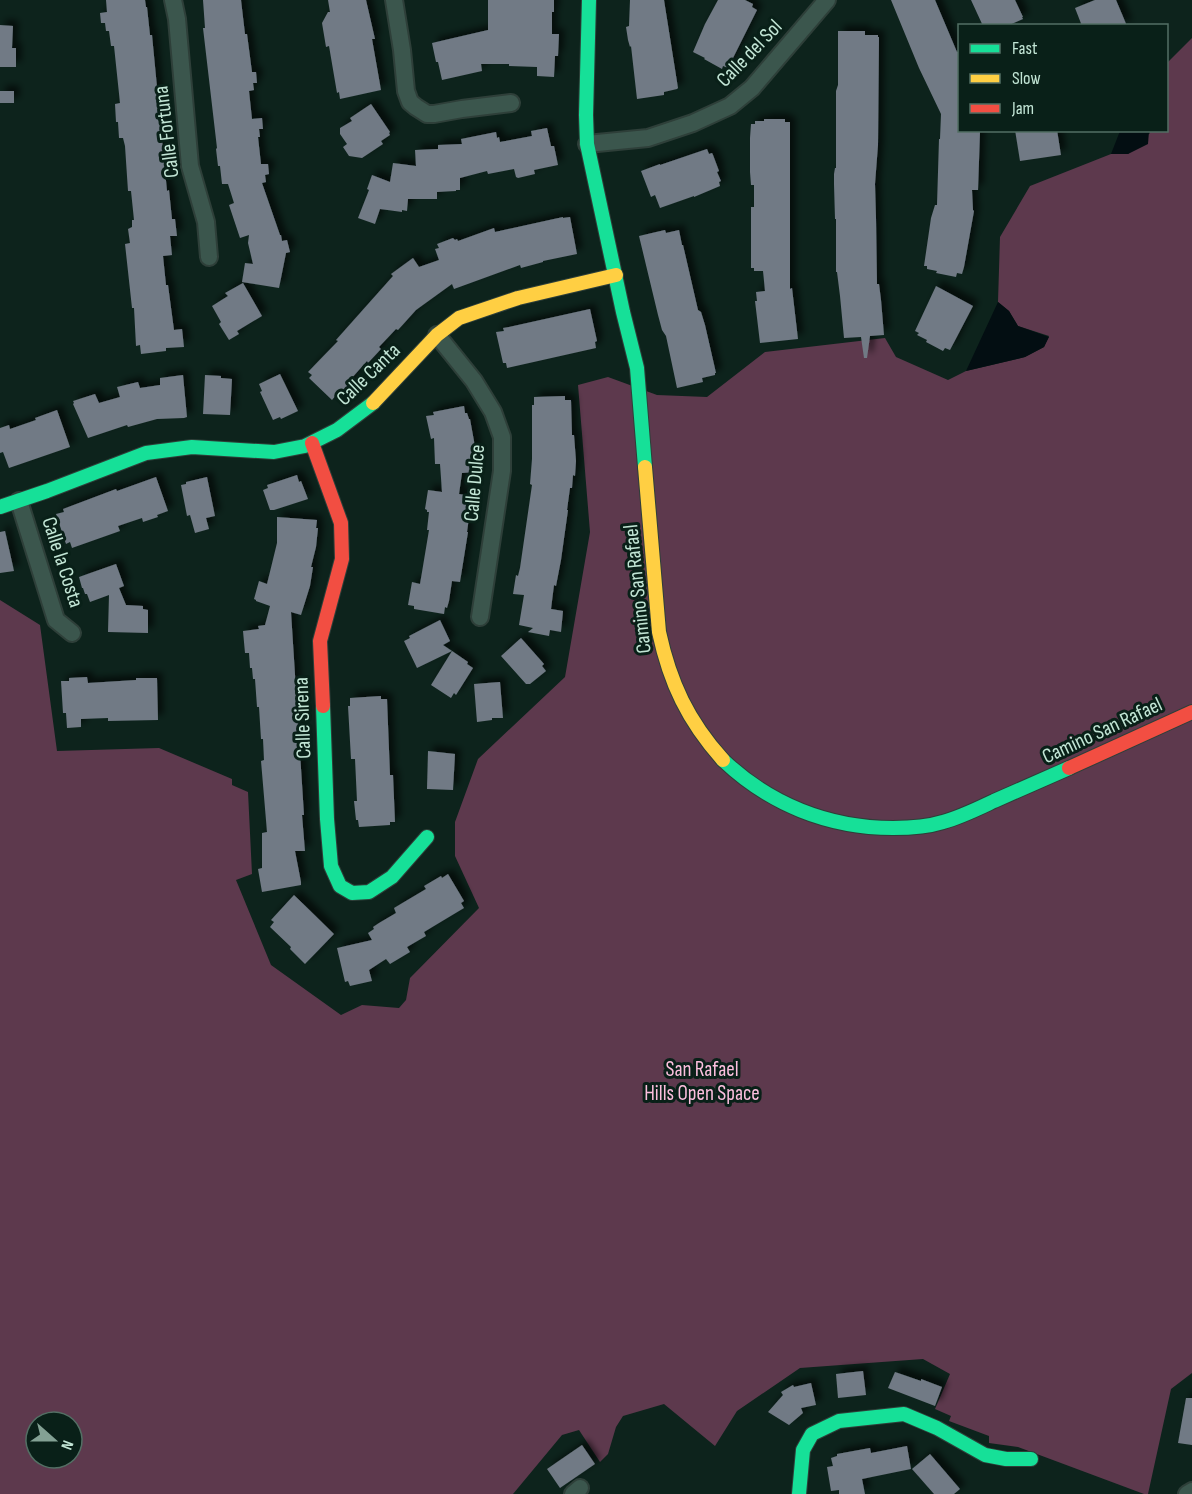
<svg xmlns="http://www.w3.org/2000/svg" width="1192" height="1494" font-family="'Sofia Sans Condensed',sans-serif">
  <defs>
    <filter id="shadow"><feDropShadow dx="5.5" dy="-5.5" stdDeviation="3" flood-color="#0009"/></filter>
  </defs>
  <rect width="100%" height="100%" fill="#0d231c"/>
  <!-- green -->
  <path fill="#5d394d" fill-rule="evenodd" d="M1192,38V1373L1171,1389L1148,1494H1144L1018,1447L989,1443V1436L949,1421L951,1416L935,1409L950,1374L923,1359L800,1368L737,1411L715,1446L664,1404L623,1416L616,1427L608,1454L600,1462L579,1430L562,1435L513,1494H0V600L40,625L57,751L159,748L232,779V785L248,792L252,874L236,880L271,965L341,1015L362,1005L399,1008L406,1000L410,978L479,908L455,856V822L478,759L565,677L590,532L578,385L608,377L657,395L707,397L765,352L885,338L896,357L948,380L966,371L1025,357L1044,347L1049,336L1018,326L1009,311L998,302L1000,237L1030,186L1111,154H1128L1150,133L1149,131L1166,130L1167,63ZM36,1422H72V1458H36Z"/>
  <!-- water -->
  <g fill="#030e12">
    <path d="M1120,131H1149L1148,144L1128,154H1111Z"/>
    <path d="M998,302L1009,311L1018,326L1049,337L1044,347L1025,357L966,371Z"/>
  </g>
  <!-- building -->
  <g fill="#717a85" filter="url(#shadow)">
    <path d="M106,0H145L146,7H147L150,35H152L167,191L169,190L172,219H175L177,236H170L172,255L163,256L166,285H168L174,330L182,329L184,347L166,348V351L141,354L140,345L136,346L134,308H132L125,244L130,243L128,229L132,227V220H134L131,191H128L125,146L123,138H119L118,122H116L115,104L120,103L114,46H111L109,31H106L105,23H101L100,13L107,12Z"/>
    <path d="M203,0H241L245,34H247L252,72H256L257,83H253L254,90L249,91L252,119L262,118L263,129H259L260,137H258L261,164H268L269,174L265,175L266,182L262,183L280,235H281L282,241L287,240L290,252L286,253L279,288L242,282L245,263L253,264L248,243L249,235L240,238L229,205L234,203L228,184H222L220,166H218L216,149L217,148L203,28H205Z"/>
    <path d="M328,0H366L375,39H372L381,90L340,99L339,92L337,93L329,46L326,47L322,23L328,12H330Z"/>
    <path d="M488,0H554V12H552V34H559L558,56H555L554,77L537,76V67L509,66V64H481L482,71L442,80L438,62H436L432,43L488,30Z"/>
    <path d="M630,0H664L678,88L677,89L664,92V95L637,99L631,46L630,47L628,40L626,27L629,26Z"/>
    <path d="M718,0H745L753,4L752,7L757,10L728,68L723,66L722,69L704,59L705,58L693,52L705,24Z"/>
    <path d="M891,0H935L957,52L960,51V130H980V132L978,190H972L973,210L974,211L964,267L962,274L957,273L956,277L936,273L937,271L927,269V266H924L931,218L935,205H937L939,139H940L941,114L919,68Z"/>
    <path d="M971,0H1015L1023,17H1022L1023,19L1007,26H983Z"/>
    <path d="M1095,0H1116L1127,26H1082L1075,8Z"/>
    <path d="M0,25L13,26L12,48H16V67H0Z"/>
    <path d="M838,31H865V35H878V37H879L878,145L875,184L876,218L877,284H879L881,300L884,335L870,336L867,358H864L861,337L844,338L840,296L837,272H836V219H835L834,184V174L835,168H836V91L838,85Z"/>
    <rect x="0" y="91" width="14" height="12"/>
    <path d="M371,104L390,132L389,133L390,135L381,141L383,144L362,158L349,156L343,147L347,144L340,134V128L352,121L350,118Z"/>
    <path d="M764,119H785V122H790V289L792,288L798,339L760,343L755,301H757L756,292L765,291L763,271H754V268H751V207H754V185H751L750,172V138L751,124H755V121H764Z"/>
    <path d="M547,128L551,146H554L558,165L534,170L535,174L518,178L516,177L514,169L488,174L487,171L460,178V190H456V191L437,192V199H408L407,211L402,210V212L380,209L375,224L358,218L369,190L367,189L372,175L390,182L393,163L416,166L415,150L438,149V145L462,144L461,139L496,132L497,138L499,137L500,142L532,136L531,131Z"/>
    <path d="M1015,130H1057L1061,155L1020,161Z"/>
    <path d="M707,149L709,154L712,153L713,155L719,171L717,172L721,181L719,182L720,186L694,197V196L660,208L655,195L651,197L641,171L660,164V165Z"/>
    <path d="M563,217V218L570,217L577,254L543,261V262L521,268L520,265L454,289L452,284L416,310L398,330L396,329L379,347L381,349L368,363L367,361L350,380L352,383L339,396L337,394L332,400L309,378L312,375L308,372L338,341L336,340L393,276L391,274L413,258L419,267L439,260L435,249L439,248L437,244L453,238L455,240L457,239L458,241L494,228L495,232Z"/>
    <path d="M665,230L666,233L679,230L682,245H683L698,310L701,312L705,325L716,373H715V375L702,378L703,382L677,388L666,336L662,330L658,315L639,236Z"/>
    <path d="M243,283L262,316L237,331L239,334L229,340L219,324L221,322L212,306L228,296L225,293Z"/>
    <path d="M936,286L973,306L950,350L945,348L943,351L926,342L927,340L917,335L919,333L915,331Z"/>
    <path d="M590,309L597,341L595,342L596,348L507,368L506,363H503L496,332L504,331L503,328L509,327Z"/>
    <path d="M280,374L298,411L281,419L280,417L273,420L260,392L262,391L259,384Z"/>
    <path d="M183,375L187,417L184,418L157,419L128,427L127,425L88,438L73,404L74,403L73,401L95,394L99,403L120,397L117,387L138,382L140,388L160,385V378Z"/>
    <path d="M205,375L221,376V378L232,379L230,415L203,414Z"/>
    <path d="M565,396V400H571L572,435H574L576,461L575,476L573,475L572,488H570L567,510H568L561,560L556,586L554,585L551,609L563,611L561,632L550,630L549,636L528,632L533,628L519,625L524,595L513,594L516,575L518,576L520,568L532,485L530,484L532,459V405H534V397Z"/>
    <path d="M464,406L465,413H467L469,419H470L474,441L477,472L462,473L459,494L472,496L467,532H468L460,582L452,581L449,601L447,608L445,607L444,614L414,609V606L408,605L412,582L420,584L429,530H427L429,512H427V510L425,509L428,490L442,492L440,464H435L434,438L431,439L426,416L434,415L433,412Z"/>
    <path d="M57,410L70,447L9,468L3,452L0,453V428L9,425L10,429L36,420L35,418Z"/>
    <path d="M297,475L299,482L301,481L308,499L274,510H270L263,490L268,488L267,485Z"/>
    <path d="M156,477L168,511L157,515L158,517L143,522L142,518L118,526L120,531L72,548L70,542L66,544L56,514L64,512L63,509L116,489L117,491Z"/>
    <path d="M207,477L215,516L206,518L209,529L195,533L190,515L187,516L181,485L186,484V482Z"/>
    <path d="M277,517L317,520L316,528H318L316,547L311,567H313L310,586L301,615L291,612L304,815H302L305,851H295L301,882V885L262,892L258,869L262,868V833L267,832L261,761L264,760L263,739H261L259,707H257L255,679H253L252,668H250L249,653H245L243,631L259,629L258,626L265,625L270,606L256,601V600L254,599L259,581L267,584L277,543Z"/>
    <path d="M5,531L14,571L0,573V532Z"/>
    <path d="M116,564L124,586L119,588L126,605L143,606V609L148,610V633L108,632L109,595L90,602L87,594H85L83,588H82L79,577Z"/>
    <path d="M440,620L450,641L443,645L452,651L417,668L404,641L410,638L409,636Z"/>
    <path d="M521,638L544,664L542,666L546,671L530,684H526L501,656Z"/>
    <path d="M452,651L468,662L467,664L473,668L456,695L454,693L451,698L431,685Z"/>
    <path d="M87,677L88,683L136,680V678H157L158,720L108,721V718L81,719V727L67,728L66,713H63L61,681H69V678Z"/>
    <path d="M500,682L503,718H492V720L477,722L474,684Z"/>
    <path d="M381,696V699H387L390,775H393L395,822H390V825L359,827L358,820H356L354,801H357L355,759H351L348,706H350V698Z"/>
    <path d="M428,751L455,754L453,790L427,789Z"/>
    <path d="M448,874L464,901L461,903L464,908L424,932L426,936L407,947L410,952L390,964L386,959L369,970L372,981L350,986L348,981L345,982L337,948L372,940L368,933L374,929L373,927L379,923L396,913L394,908L426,889L424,886L441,876L442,878Z"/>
    <path d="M294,895L334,934L305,964L290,949L291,947L270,927L274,922L271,920Z"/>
    <path d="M863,1371L866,1395L838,1398L836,1374Z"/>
    <path d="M895,1372L921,1381V1379L942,1387L935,1406L888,1388Z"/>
    <path d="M811,1383L816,1405L801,1408L803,1413L789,1425L768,1412L783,1395L781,1392L793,1385L794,1387Z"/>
    <path d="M1186,1398H1192V1445L1178,1443Z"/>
    <path d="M582,1445L595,1464L560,1488L547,1469Z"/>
    <path d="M907,1446L911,1469L862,1479L865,1494H839V1490L831,1491L827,1467L833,1466L831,1458L837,1456V1454L870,1448L871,1453Z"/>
    <path d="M930,1454L960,1489L954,1494H934L912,1469Z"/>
  </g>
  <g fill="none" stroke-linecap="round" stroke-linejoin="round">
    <defs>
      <g id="street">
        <path d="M173,0L177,19L190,166L206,222L209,257"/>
        <path d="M394,0L402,50L406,91L410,102L416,107L427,114H434L462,109L511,103"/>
        <path d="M587,144L648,138L693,123L730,106L752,88L827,0"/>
        <path d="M437,335L474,381L493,412L502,437V471L480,617"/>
        <path d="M19,501L56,620L72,633"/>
        <path d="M573,1494L580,1488"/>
        <path d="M1187,1494L1192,1491"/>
      </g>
      <g id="fast">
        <path d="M589,0L586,115L587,144L623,312L637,368L645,467"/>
        <path d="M0,507L47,491L146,453L192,447L274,452L305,446L337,430L373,403"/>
        <path d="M323,706L327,819L331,866L340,886L352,893L369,892L392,877L427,837"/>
        <path d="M723,760C769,804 828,828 893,828C909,828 927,827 943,822C961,817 977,809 994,801C1019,790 1044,779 1069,768"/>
        <path d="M799,1494L803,1450L812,1434L839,1421L904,1414L937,1428L985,1455L1006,1459H1031"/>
      </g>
      <g id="slow">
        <path d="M373,403L437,335L459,318L518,298L616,275"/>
        <path d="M645,467L659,632C670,683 688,721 723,760"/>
      </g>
      <g id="jam">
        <path d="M312,443L341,523L342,559L320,641L323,706"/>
        <path d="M1069,768L1192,712"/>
      </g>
    </defs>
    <!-- street casing -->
    <use href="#street" stroke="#2e3f39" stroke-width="20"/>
    <!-- fast casing -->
    <use href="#fast" stroke="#2e3f39" stroke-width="16"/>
    <!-- slow casing -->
    <use href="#slow" stroke="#2e3f39" stroke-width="16"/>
    <!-- jam casing -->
    <use href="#jam" stroke="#2e3f39" stroke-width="16"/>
    <!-- street -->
    <use href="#street" stroke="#3b564d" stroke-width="16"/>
    <!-- fast -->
    <use href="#fast" stroke="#16e098" stroke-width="14"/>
    <!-- slow -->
    <use href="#slow" stroke="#ffcf43" stroke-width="14"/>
    <!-- jam -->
    <use href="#jam" stroke="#f24e42" stroke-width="14"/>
  </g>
  <g text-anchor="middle" stroke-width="6" stroke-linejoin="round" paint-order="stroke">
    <!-- street labels -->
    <g font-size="21" fill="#c2e5d5" stroke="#092018">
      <text transform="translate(749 53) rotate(-46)" y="7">Calle del Sol</text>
      <text transform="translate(166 132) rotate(-97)" y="7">Calle Fortuna</text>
      <text transform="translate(368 374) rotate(-44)" y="7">Calle Canta</text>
      <text transform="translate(474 483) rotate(-85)" y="7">Calle Dulce</text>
      <text transform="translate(63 562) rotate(72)" y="7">Calle la Costa</text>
      <text transform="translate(637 589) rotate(-96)" y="7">Camino San Rafael</text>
      <text transform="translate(302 718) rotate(-92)" y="7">Calle Sirena</text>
      <text transform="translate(1102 730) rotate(-25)" y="7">Camino San Rafael</text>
    </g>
    <!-- park labels -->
    <g font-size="21" fill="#fcbfde" stroke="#092018">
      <text x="702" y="1076">San Rafael<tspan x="702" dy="24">Hills Open Space</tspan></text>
    </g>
  </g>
  <!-- legend -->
  <rect x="958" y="24" width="210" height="108" fill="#092018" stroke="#536f64" stroke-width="1.5"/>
  <rect x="970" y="44" width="30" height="9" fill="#16e098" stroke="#536f64" stroke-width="1.5"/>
  <text x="1012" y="54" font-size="18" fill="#c2e5d5">Fast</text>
  <rect x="970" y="74" width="30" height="9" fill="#ffcf43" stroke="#536f64" stroke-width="1.5"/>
  <text x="1012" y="84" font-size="18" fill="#c2e5d5">Slow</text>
  <rect x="970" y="104" width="30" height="9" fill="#f24e42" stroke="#536f64" stroke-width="1.5"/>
  <text x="1012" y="114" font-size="18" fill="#c2e5d5">Jam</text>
  <!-- north arrow -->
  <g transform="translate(54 1440) rotate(111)"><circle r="28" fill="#092018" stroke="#536f64" stroke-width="1.5"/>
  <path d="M0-4.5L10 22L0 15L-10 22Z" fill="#83a194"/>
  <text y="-9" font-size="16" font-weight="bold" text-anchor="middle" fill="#c2e5d5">N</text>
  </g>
</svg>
